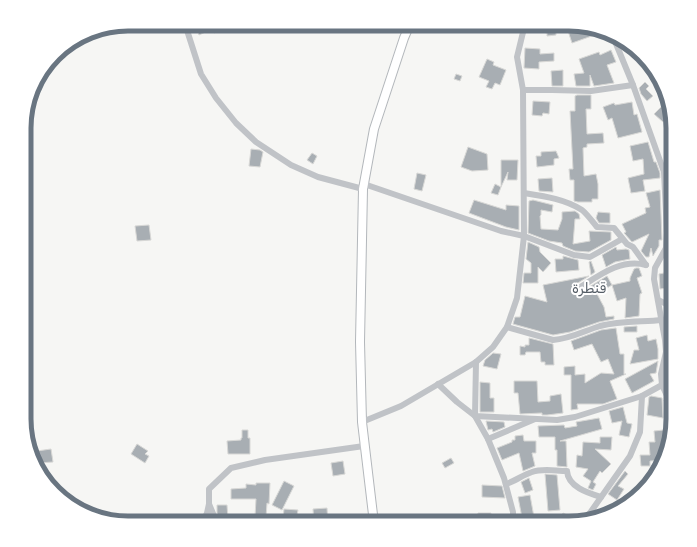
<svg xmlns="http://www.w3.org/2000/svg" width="697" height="547" font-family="Rubik,Vazirmatn,sans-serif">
  <rect width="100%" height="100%" fill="#f6f6f4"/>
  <!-- building -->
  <g fill="#a8aeb3" stroke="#d8d8d6">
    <path d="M208,24H233L214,33L212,29L199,35L197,29Z"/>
    <path d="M530,24H556V35L547,36V33L529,29Z"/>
    <path d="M583,26L606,31L572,43L568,31Z"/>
    <path d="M525,48L540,49V54L554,53V61L539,62V69L524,68Z"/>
    <path d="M611,50L616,62L607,65L614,83L594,86L590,75V86H576L574,74L584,73L579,59L599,52L600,55Z"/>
    <path d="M487,59L494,62L493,65L506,70L500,85L495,83L492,89L486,87L489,81L479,77Z"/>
    <path d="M563,70V86H552L551,71Z"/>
    <path d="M456,74L462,76L460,81L454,79Z"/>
    <path d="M645,82L649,86L646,89L653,96L647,101L641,94L639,88Z"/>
    <path d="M577,95H591V109H586L587,134L603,133L604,143L587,144V147L583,148L584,176L596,174L598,184V199H592V202H578L574,201V180H570L569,169H573L570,111H575V96Z"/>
    <path d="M533,101L550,102L549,114L543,113L542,116L532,115Z"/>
    <path d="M632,102L634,115L637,114L642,132L618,138L612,118L608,120L603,107L614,103L615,105Z"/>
    <path d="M661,107L670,115L663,122L654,114Z"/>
    <path d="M673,130V145L666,135Z"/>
    <path d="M648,142L654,162H656L660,173V178L643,180L645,191L631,193L628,178L644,174L643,159L633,161L630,146Z"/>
    <path d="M468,147L487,154L488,170L472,171L461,167Z"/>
    <path d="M251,149L260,150L263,152L260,167L249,166Z"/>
    <path d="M556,151L559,158L554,159V165L537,167L536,156H541V152Z"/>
    <path d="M312,153L317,156L313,164L307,160Z"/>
    <path d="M501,160H518L517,180H507L508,172L501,187Z"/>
    <path d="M417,173L426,175L422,191L414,189Z"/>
    <path d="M552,178L553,192L539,191L538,179Z"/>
    <path d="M495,184L501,187L498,195L491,193Z"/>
    <path d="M660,190L662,240H659V246L653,256L651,248L649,257H646L641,251L649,234L632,242L624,233L626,232L622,224L646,213L645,208L650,207L646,193Z"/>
    <path d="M474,200L506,210V205L519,206V230L506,227L469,213Z"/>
    <path d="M533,200L553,205L552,212L541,210V215L540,216L541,229L558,230L562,219V212L575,211L579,214L580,219H575L573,244L590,241L589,231L611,232V240L589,252L575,251L563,246L562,243L549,241L528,233L529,201Z"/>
    <path d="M598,212L610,213V223H599L596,218Z"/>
    <path d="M149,225L151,240L137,241L135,226Z"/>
    <path d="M528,242L539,247L540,252L551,263L543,272L538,267V283H523L524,273H531V263L526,259Z"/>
    <path d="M616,247L617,250L626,249L629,250L630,259L615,262L606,267L602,255Z"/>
    <path d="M563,256L578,260L579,270L556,272L555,259H563Z"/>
    <path d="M591,261L595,272L591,275L589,262Z"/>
    <path d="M636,268H639L642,276L637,278L642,293L640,294L639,316L625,318L626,298L617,301L612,285L630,281V278L634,269Z"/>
    <path d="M664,273L667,288L660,289L659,274Z"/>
    <path d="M589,276L573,286L572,292L574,294H578L607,276L612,285L597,294L604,307L606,317L614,316V319L599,322L570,332L553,335L513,324L515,317H520L525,296L547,302L543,285Z"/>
    <path d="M672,313L673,349H670L665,315Z"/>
    <path d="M637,326V332H624V327Z"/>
    <path d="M616,328L620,354H624V374H626L610,381L617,399L603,404H577L578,409L571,410V375H564V367L575,366V375L585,374V383L601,373L614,374L608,359L601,362L592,344L574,350L571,341L601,330Z"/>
    <path d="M647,335L648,341L656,339L658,349V359L630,364L634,350H639L636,338Z"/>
    <path d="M529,338L553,344L554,365H545V362H541L540,352H526L525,355H520V346L525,347V345H529Z"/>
    <path d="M493,353L501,354L497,369L483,366L485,360Z"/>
    <path d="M658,361L656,373L650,374L654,381L632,393L625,379Z"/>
    <path d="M514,381H537L538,402L550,401V396L561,394L563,413L547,415H542V413L520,414L518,393H514Z"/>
    <path d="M480,382L490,383V398H494V412H480Z"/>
    <path d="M651,396L662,398L663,418L647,415L649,397Z"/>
    <path d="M664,400L670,407L673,408V424H672Z"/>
    <path d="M623,407L627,423L632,424L629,437L619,435L622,421L612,423L609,411Z"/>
    <path d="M599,418L602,429L560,441H566L567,467L557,466V450H555V437H539L538,426L564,425L565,428L577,426L576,422Z"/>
    <path d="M486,421L504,422L505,427L493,432L492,429L488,430Z"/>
    <path d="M242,430H248V438H250V454H228L227,441L241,440V438H242Z"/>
    <path d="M664,430L665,438H663L664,460L650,461V466H641L640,455H650L649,442H655L654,431Z"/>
    <path d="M523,435L524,441H536V453H532L535,466L523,471L519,453L502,460L497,448L512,442V440H515V436Z"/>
    <path d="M600,437H612L611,450L595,449L611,464L602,473L600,471L593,482L596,484L593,490L588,488L591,481L583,476L588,469L576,467L577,455L582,456L583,442L600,443Z"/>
    <path d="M137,444L148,451L145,454L149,456L145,463L131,454Z"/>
    <path d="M51,449L53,462L38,463L37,451Z"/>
    <path d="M451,458L454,463L445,468L442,463Z"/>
    <path d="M343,461L345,474L333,476L331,463Z"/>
    <path d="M625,471L628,474L618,486L624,489L617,500L608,494Z"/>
    <path d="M545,474L557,475L560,510L548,511Z"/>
    <path d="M529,478L533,490L525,493L521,482Z"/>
    <path d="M284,481L294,486L282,510L272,505Z"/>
    <path d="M256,483H270L269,504L267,503L266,518L277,519V523H246L247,516L255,517L256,499H231V489L246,488V484L256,485Z"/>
    <path d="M482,485L502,486L505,498L482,497Z"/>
    <path d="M530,495L534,517L548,515L551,523H523L518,497Z"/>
    <path d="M217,505H227L228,519H220L217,513Z"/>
    <path d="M327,508L328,523H314L313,509Z"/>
    <path d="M284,509L298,510L296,520L283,518Z"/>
    <path d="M600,509L611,514L596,518Z"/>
    <path d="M478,513H491L490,523H477Z"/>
    <path d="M563,513L573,518L570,523H558Z"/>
  </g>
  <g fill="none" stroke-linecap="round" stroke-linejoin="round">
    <defs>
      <path id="secondary" d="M374,523L362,422L360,342L363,189L374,129L404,38L410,24"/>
    </defs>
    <!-- secondary casing -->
    <use href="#secondary" stroke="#b3b7bb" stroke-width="10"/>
    <!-- street -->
    <g stroke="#c0c3c7" stroke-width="6">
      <path d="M185,24L201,74L216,98L236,123L256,142L291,165L318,177L363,189"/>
      <path d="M612,34L633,85L664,172L667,233L666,248L655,268L654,279L665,340L666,352L661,374L662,385L669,400L673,404"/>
      <path d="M523,90H552L591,91L633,85"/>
      <path d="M364,184L501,231L524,236L574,255L590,257L622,239"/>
      <path d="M524,193C543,196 565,199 582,210C587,214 592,221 597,227L614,228L627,244L633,247L646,265"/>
      <path d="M576,290C597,277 620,258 646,265"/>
      <path d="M658,300L673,307"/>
      <path d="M507,327L553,340C570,339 584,331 600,326C620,321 642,322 662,320"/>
      <path d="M476,362L475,416L488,439L504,478L513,512V523"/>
      <path d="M438,384L457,402L475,416L557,420L575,417L642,396L662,385"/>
      <path d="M362,422L401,406L476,362L493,347L507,327L517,298L524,236L523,90L517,57L525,24"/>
      <path d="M488,439L535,419"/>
      <path d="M506,484C515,481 523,475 532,472C543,468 555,471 567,471C568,487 588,493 601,497"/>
      <path d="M585,520L630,456L640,432L642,396"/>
      <path d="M202,523L207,513L209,504"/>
      <path d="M217,523L209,504V489L231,468L265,460L364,446"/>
    </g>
    <!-- secondary -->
    <use href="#secondary" stroke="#fff" stroke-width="8"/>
  </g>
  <g text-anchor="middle" stroke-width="4" stroke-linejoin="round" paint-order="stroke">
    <!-- quarter labels -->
    <g font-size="14" fill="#565e67" stroke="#fff">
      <text x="589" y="293">قنطرة</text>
    </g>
  </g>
  <!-- crop -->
  <path d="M0 0H697V547H0ZM128 31H569A97 97 0 0 1 666 128V419A97 97 0 0 1 569 516H128A97 97 0 0 1 31 419V128A97 97 0 0 1 128 31Z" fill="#fff" fill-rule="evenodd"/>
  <path fill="none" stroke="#697581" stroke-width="5" d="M128 31H569A97 97 0 0 1 666 128V419A97 97 0 0 1 569 516H128A97 97 0 0 1 31 419V128A97 97 0 0 1 128 31Z"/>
</svg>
